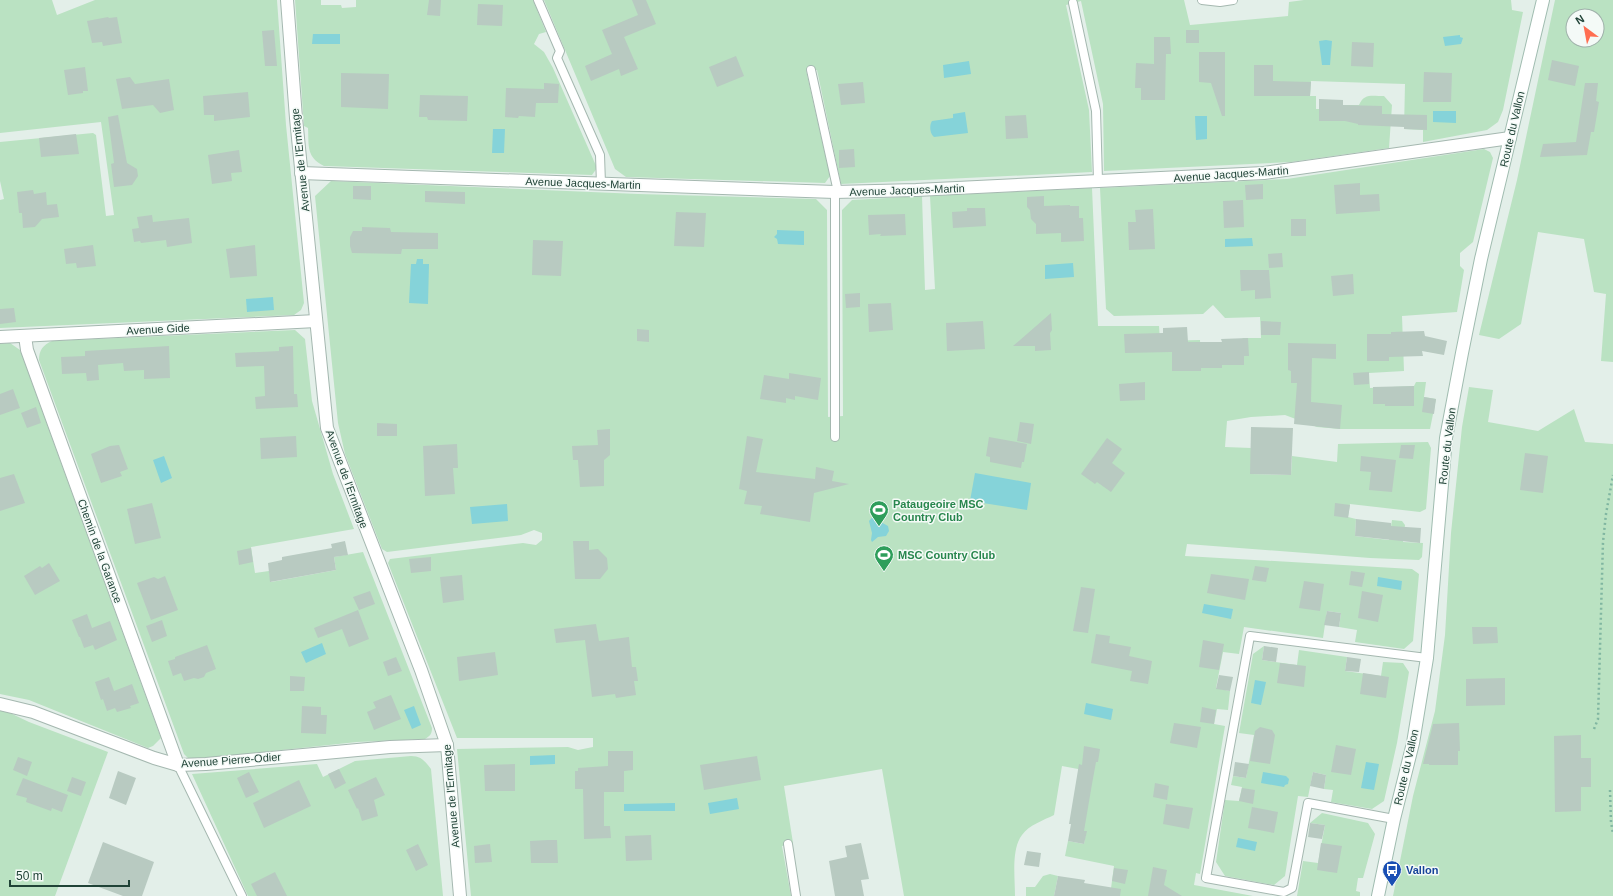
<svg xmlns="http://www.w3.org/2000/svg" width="1613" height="896" font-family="Helvetica,sans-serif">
  <rect width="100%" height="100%" fill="#e3efe9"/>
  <!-- green -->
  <g fill="#bae2c2" fill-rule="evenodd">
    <path d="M0,0H52L57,15L95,0H277L286,125L304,303L301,310L294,315L0,328V200L4,199L0,181V142L93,133L96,135L106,216L114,215L101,122L0,133Z"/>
    <path d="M295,0H321V5H341L342,8L356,7V0H533L546,32L539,34L534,44L544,52L553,68L597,168L592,175L324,166C306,157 309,146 308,128L304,126Z"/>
    <path d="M544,0H1184L1190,25L1288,16L1289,2L1304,0H1511L1512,10L1523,12L1503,110L1498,122L1487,130L1423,142V130L1404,129L1405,84L1311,81L1310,96H1316V109H1319V121H1344L1345,105H1359C1364,93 1372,96 1384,96L1392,105L1389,148L1291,162L1104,171L1103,104L1081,1L1066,5L1089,110L1092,172L841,184L817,70H806L830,176L825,183L626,177L615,169Z"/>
    <path d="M1555,0H1613V362L1601,361L1606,294L1594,292L1584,239L1538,232L1521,324L1499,339L1479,335L1517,180ZM1573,16H1597V40H1573Z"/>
    <path d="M1484,149L1490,152L1493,158L1473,242L1460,253V266L1464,270L1457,312L1402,316L1404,371L1369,373L1370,388L1414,386L1416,382H1426L1424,397L1436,399L1430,429H1340L1317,427L1285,415L1251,417L1227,421L1225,447L1251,448V474L1291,475L1292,456L1337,462L1338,444L1428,442L1431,448L1426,509L1420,512L1350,504L1348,517L1356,519L1355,536L1389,540L1392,520L1402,521L1405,525L1403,542L1423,543L1422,557L1419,560L1370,558L1187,544L1185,556L1412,569L1419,574L1413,641L1404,649L1355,642L1357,630L1339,627L1341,613L1327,611L1323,638L1244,627L1239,654L1223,652L1216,688L1230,691L1228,710L1217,709L1214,724L1225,726L1200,874L1196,873L1194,885L1253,896H1110L1114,866L1065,856L1068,841L1084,844L1086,831H1084L1078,769L1062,766L1054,815C1044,820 1029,825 1022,835C1011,849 1015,878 1015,896H904L882,769L784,786L793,843L782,846L791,896H471L457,749L568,747L578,750L593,747V738H457L388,563L390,559L523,543L536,545L542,540V533L534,530L521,535L387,552L382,549L345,454L338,423L315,196L331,181L638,194L816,199L827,210L828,417L843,416L842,210L852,200L922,196L925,290L935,289L930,196L1092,188L1098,326H1159L1160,341L1200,340L1201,368H1222V365L1243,338H1261L1260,317L1225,318L1213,305L1203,314L1114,316L1106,309L1100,188L1287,179Z"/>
    <path d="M295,330L305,339L312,401L333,474L354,529L251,547L255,573L269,571L271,582L336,570L334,557L363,552L432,728C432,734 430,736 425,739L357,742L190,760L184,754L39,360C39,350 43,345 52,341Z"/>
    <path d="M10,343L20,350L161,738L153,746L148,748L29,700L0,694V344Z"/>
    <path d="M1469,387L1493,390L1488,422L1538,431L1574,409L1585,442L1613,444V896H1393L1413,796L1435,711L1445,635L1451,533L1462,427Z"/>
    <path d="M1264,646L1262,660L1297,665L1299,650L1347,657L1345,671L1381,676L1383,662L1403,663L1409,672L1397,743L1384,801L1372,809L1331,802L1333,790L1324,789L1326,775L1313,772L1308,797L1298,796L1285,876L1274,885L1225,876L1216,862L1225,800L1239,801L1242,787L1231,785L1233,776L1246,778L1254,735L1239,733L1253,654Z"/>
    <path d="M0,710L8,712L29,722L108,752L55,896H0Z"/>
    <path d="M411,756C421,756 425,761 431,769L443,896H248L192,774L317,764L323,777L355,761Z"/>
    <path d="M1322,813L1368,823L1375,834L1363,878H1358L1356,891L1360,892V896H1297L1303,861L1318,863L1325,825L1310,823Z"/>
    <path d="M1050,874L1058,876L1054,896H1026V887H1035L1043,876Z"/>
  </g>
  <!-- water -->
  <g fill="#85d3d9">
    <path d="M313,34H340V44H312Z"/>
    <path d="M1460,35V37L1463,38L1461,44L1445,46L1443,37Z"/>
    <path d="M1326,40L1332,41L1330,65H1322L1319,41Z"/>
    <path d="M969,61L971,74L944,78L943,65Z"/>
    <path d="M1433,111H1456V123L1433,122Z"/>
    <path d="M965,112L968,133L934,137C930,134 929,125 932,121L953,118V114Z"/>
    <path d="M1195,116H1207V139L1196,140Z"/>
    <path d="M493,129H505L504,153H492Z"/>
    <path d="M777,230L804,231V245L778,244L777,239L774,237L777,234Z"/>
    <path d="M1252,238L1253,246L1225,247V239Z"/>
    <path d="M417,259H423V264H429L428,304L409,303L411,264H416Z"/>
    <path d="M1073,263L1074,277L1045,279V265Z"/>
    <path d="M273,297L274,310L247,312L246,299Z"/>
    <path d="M164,456L172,478L161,483L153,460Z"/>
    <path d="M975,473L1031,483L1027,510L970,501Z"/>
    <path d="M507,504L508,521L472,524L470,507Z"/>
    <path d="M876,513L880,514L879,521L888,526L889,531L886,536L878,537L872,542L871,540L872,533L869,521Z"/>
    <path d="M1378,577L1402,581L1401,590L1377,586Z"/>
    <path d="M1204,604L1233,609L1231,619L1202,613Z"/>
    <path d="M322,643L326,654L306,663L301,652Z"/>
    <path d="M1255,680L1266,682L1261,705L1251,703Z"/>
    <path d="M1086,703L1113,709L1111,720L1084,714Z"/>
    <path d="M414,706L421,725L412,729L404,710Z"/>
    <path d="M555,755V764L530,765V756Z"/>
    <path d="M1366,762L1379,764L1374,790L1361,788Z"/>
    <path d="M1263,772L1286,776L1289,779L1288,784L1285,785L1284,787L1261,783Z"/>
    <path d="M737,798L739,809L710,814L708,803Z"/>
    <path d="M675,803V811H624V804Z"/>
    <path d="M1238,838L1257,842L1255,851L1236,847Z"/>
  </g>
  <!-- building -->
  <g fill="#b8cac1">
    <path d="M429,0H441L440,16L427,15Z"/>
    <path d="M632,0H646L656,24L624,37L638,69L621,76L619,69L591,81L585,66L612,54L602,30L638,15Z"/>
    <path d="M478,4L503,5L502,26L477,25Z"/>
    <path d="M108,17L109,18L117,17L122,43L103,46L102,42L92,43L87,21Z"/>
    <path d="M274,30L277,66H265L262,31Z"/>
    <rect x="1186" y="30" width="13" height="13"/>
    <path d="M1154,37H1170L1171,54H1166L1165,100H1141V88H1135L1136,63L1154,64Z"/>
    <path d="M1352,42L1374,43L1373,67L1351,66Z"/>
    <path d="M1199,52H1225V116H1222L1211,83L1199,82Z"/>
    <path d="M736,56L744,76L717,87L709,67Z"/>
    <path d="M1552,60L1579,66L1575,86L1548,80Z"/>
    <path d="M1254,65H1273V81L1311,82L1310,96H1254Z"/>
    <path d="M85,67L88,91H83V93L68,95L64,70Z"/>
    <path d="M1424,72L1452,73L1451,102H1423Z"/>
    <path d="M341,73L389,74L388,109L341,107Z"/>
    <path d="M130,77L135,84L169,79L174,110L160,113L153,105L122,109L116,79Z"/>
    <path d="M863,82L865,103L841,105L838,84Z"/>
    <path d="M544,83L559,84L558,103H536L535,117L519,116L518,118L505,117L506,88L544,89Z"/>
    <path d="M1585,83H1598L1596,101L1599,102L1594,132H1591L1587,155L1540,157L1543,144L1576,142Z"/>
    <path d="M248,92L250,117L214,121V115H204L203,96Z"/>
    <path d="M420,95L468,96L467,121L428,120L427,117H419Z"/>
    <path d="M1319,99L1343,100V105L1382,106V114L1427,115V130L1404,129V127L1358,125V124L1345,121H1319Z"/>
    <path d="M118,115L127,163L137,169L138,176L132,185L114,187L111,164L114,163L108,117Z"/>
    <path d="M1026,115L1028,138L1006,139L1005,116Z"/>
    <path d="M76,134L79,154L41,157L39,138Z"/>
    <path d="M854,149L855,167L839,168V150Z"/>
    <path d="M239,150L242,172L231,173L232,181L212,184L208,155Z"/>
    <path d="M1360,183V195L1379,194L1380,211L1336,214L1334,185Z"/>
    <path d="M1263,184V199L1246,200L1245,185Z"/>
    <path d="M353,186H371V200L353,199Z"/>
    <path d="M33,190L34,194L46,192L47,205L57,204L59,217L42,219L35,227L23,228L22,213H19L17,192Z"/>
    <path d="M425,191L465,192V204L425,202Z"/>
    <path d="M1044,196V206L1070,205V206H1079V218H1083L1084,241L1061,242V233L1036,234V224L1031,219L1030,210L1027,207V197Z"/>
    <path d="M1243,200L1244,227L1224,228L1223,201Z"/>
    <path d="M967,208H985L986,226L953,228L952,212L967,211Z"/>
    <path d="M1153,209L1155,249L1129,250L1128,222H1136L1135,210Z"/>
    <path d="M676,212L706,213L704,247L674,246Z"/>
    <path d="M905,214L906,235L880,236L881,234L869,235L868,215Z"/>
    <path d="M152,215L153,222L189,218L192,243L167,247L166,240L141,243L140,241L134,242L132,229L139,228L137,217Z"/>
    <rect x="1291" y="219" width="15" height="17"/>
    <path d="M362,227L390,228L391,232L438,233V249H402L401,254L352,253L350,246V237L353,231H362Z"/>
    <path d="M533,240L563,241L561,276L532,275Z"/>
    <path d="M93,245L96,266L77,268L76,263L66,264L64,249Z"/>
    <path d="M255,245L257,276L230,278L226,249Z"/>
    <path d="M1282,253L1283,267L1269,268L1268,254Z"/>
    <path d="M1240,270H1269L1271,298L1255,299V290L1241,291Z"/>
    <path d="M1353,274L1354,294L1333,296L1331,276Z"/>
    <path d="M860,293V307L846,308L845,294Z"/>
    <path d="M891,303L893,330L869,332L868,304Z"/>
    <path d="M14,308L16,322L0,324V309Z"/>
    <path d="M1051,313L1052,330L1050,333L1051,350L1035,351V346H1013Z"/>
    <path d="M983,321L985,349L947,351L946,323Z"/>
    <path d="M1261,321L1281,322L1280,335H1261Z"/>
    <path d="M1187,327L1188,342H1222L1221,339L1248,338L1249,356H1244V365H1222V368H1201V371H1172V352L1125,353L1124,334L1163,333V328Z"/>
    <path d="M637,329L649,330V342L637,341Z"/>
    <path d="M1424,331L1425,336L1447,341L1444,355L1422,351L1423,356L1389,357V361H1367V334H1391V332Z"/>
    <path d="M1288,343L1336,344V359L1312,358L1311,402L1342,405L1340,429L1294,424L1297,383H1291V371L1288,370Z"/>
    <path d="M169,346L170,378L144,379V370L124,371L123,363L98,365L99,380L87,381L86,373L62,374L61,357L85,356V351Z"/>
    <path d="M293,346L294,394H297L298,407L256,409L255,397L265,396L264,366L236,367L235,353L279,351V347Z"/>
    <path d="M1369,372V384L1354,385L1353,373Z"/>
    <path d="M789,373L821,378L818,400L795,396V400L786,398V403L760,399L764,375L789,379Z"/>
    <path d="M1145,382V400L1120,401L1119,384Z"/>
    <path d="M1414,386V406H1385V404H1373V387Z"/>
    <path d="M13,389L20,408L0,415V394Z"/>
    <path d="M1424,397L1436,399L1434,414L1422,412Z"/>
    <path d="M36,407L41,423L27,428L21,413Z"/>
    <path d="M1020,422L1034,424L1031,444L1017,441Z"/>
    <path d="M377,423L397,424V436H377Z"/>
    <path d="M1251,427L1293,428L1291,475L1250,474Z"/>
    <path d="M610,429V455L604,460V486L580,487L578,460H573L572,446L598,445L597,430Z"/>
    <path d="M296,436L297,457L261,459L260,438Z"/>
    <path d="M747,436L763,439L756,472L815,479L816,467L834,471L832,481L849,484L814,493L810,522L760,514L762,506L744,504L747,491L739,489Z"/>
    <path d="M989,437L1027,444L1024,462H1022L1021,468L990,462V457L986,456Z"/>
    <path d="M1107,438L1122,449L1112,463L1125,473L1111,492L1097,482L1095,484L1081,474Z"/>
    <path d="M457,444L458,468H453L455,494L425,496L423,446Z"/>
    <path d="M119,445L128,469L120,472L122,476L101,483L91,454L110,446Z"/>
    <path d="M1401,445H1415L1413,459L1399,458Z"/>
    <path d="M1525,453L1548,456L1543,493L1520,490Z"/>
    <path d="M1361,456L1396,460L1392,492L1369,490L1371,472L1360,471Z"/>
    <path d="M14,474L25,503L0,511V478Z"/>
    <path d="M152,503L161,538L135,544L127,509Z"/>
    <path d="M1335,503L1350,505L1348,518L1334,516Z"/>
    <path d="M1356,519L1391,523V526L1421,528L1420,543L1355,536Z"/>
    <path d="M345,541L348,555L334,557L336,570L270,582L268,563L282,560V557L332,548L331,544Z"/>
    <path d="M573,541H589V550L598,549L607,558L608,569L600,579H575Z"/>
    <path d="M251,548L253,562L239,565L237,551Z"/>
    <path d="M431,557V571L411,573L409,559Z"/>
    <path d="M49,563L60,581L35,595L24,576L40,566L42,568Z"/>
    <path d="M1255,566L1269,568L1266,582L1252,580Z"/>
    <path d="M1351,571L1365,573L1362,587L1349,585Z"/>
    <path d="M1211,574L1249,579L1245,600L1207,593Z"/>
    <path d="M462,575L464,600L443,603L440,577Z"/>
    <path d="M165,576L178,610L151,620L137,583L154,577L158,579Z"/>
    <path d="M1304,581L1324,584L1320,611L1299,608Z"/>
    <path d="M1081,587L1095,589L1088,633L1073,631Z"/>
    <path d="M370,591L375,604L359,610L353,597Z"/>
    <path d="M1362,591L1383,595L1378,622L1358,618Z"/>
    <path d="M358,610L369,639L349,647L342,629L318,638L314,628Z"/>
    <path d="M1327,611L1341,613L1339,627L1324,625Z"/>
    <path d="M87,614L92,628L110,621L117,640L95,650L93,645L84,648L80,637H79L72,620Z"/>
    <path d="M162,620L167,636L152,642L146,626Z"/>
    <path d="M596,624L599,641L629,637L632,667H636L638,681H634L636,695L616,698L615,694L592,697L585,640L556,643L554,629Z"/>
    <path d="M1472,627H1497L1498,643L1473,644Z"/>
    <path d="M1096,634L1110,636L1109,643L1131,647L1129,656L1152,661L1148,684L1130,681L1132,671L1091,663Z"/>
    <path d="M1203,640L1224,644L1219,670L1199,667Z"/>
    <path d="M207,645L216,669L206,673L204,677L198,679L194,678L184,681L181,673L173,676L168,661L175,659V657Z"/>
    <path d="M1264,646L1278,648L1276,662L1262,660Z"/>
    <path d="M495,652L498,675L459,681L457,657Z"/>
    <path d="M396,657L402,671L388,676L383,662Z"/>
    <path d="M1347,657L1361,659L1359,672L1345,671Z"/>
    <path d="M1280,663L1306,666L1304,687L1277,683Z"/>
    <path d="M1363,673L1389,677L1386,698L1360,694Z"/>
    <path d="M1219,675L1233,677L1230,691L1216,689Z"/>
    <path d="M290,676L305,677L304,691H290Z"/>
    <path d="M109,677L114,691L132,684L139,703L130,706L131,708L117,712L115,708L107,711L103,699L101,700L95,682Z"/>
    <path d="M1505,678V705L1466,706V679Z"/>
    <path d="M391,695L401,719L374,730L367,712L376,708L373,702Z"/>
    <path d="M302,706L321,707V715H327L326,734L301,733Z"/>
    <path d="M1202,707L1216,710L1214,724L1200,722Z"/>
    <path d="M1174,723L1201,727L1197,748L1170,743Z"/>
    <path d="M1459,723L1460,751H1458V765H1429V764H1423L1433,724Z"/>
    <path d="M1260,727L1272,730L1275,735L1270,764L1250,761L1255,731Z"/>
    <path d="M1581,735V758H1591V787H1581V811L1555,812L1554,736Z"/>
    <path d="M1336,745L1356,749L1351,775L1331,772Z"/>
    <path d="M1084,746L1100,749L1098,762H1096L1092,784L1084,831H1087L1084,844L1068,841L1071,824H1069L1079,764L1082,765Z"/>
    <path d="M608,751H633V770L624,771V792H604V826H610L611,838L584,839L583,789H575V771H578V768L608,766Z"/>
    <path d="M757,756L761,780L704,790L700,765Z"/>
    <path d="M18,757L32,762L27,776L13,770Z"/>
    <path d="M1235,762L1249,764L1246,778L1233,776Z"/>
    <path d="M515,764V791H485L484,765Z"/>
    <path d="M339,769L346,783L335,789L328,774Z"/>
    <path d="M118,771L136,778L126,805L109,798Z"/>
    <path d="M249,772L259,792L246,798L237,778Z"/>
    <path d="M1313,772L1326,775L1324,789L1310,786Z"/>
    <path d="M72,777L86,782L81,796L67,791Z"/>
    <path d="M376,777L385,795L374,800L378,816L362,821L358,808L357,809L348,790Z"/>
    <path d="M23,778L68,795L62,812L52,808L51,811L26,802L27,798L16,795Z"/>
    <path d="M299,780L311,806L264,828L253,803Z"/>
    <path d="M1155,783L1169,786L1167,800L1153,797Z"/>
    <path d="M1242,788L1255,790L1253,804L1239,801Z"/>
    <path d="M1166,804L1193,808L1189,829L1163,824Z"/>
    <path d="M1252,807L1278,812L1274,833L1248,828Z"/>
    <path d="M1310,823L1325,825L1322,839L1308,837Z"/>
    <path d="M651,835L652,860L626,861L625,836Z"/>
    <path d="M548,840H557L558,863H531L530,841Z"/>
    <path d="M103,842L154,862L142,896H123L88,883Z"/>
    <path d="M861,843L869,879L861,880L864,896H835L829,861L847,857L845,846Z"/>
    <path d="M1321,843L1342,846L1337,873L1317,870Z"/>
    <path d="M418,844L428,865L416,871L406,850Z"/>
    <path d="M490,844L492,862L475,863L474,846Z"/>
    <path d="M1027,851L1041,853L1039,867L1024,865Z"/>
    <path d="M1153,867L1167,870L1164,885L1182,896H1148Z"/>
    <path d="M1114,868L1128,870L1125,884L1112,881Z"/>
    <path d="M275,872L287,896H257L251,884Z"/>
    <path d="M1058,876L1085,880L1084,883L1121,889L1120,896H1054Z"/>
  </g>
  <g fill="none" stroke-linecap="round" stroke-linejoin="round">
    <defs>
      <g id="lane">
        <path d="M538,0L560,51L557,58L600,155L601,184"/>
        <path d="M1202,0L1220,2L1233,0"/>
        <path d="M1073,3L1096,111L1098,181"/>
        <path d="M811,70L838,192"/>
        <path d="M835,437V192"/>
        <path d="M178,765L242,896"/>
        <path d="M1394,819L1308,803L1292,888L1284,892L1206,878L1250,636L1427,658"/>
        <path d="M788,844L796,896"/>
      </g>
      <g id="street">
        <path d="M287,0L296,118L327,428L421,670L447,745L460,896"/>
        <path d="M301,173L835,192L916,190L1264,173L1510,138"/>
        <path d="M25,336L27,350L178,765"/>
        <path d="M0,337L316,321"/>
        <path d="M0,704L33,712L154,758L178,765L206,764L390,747L447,745"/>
      </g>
      <path id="secondary" d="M1378,896L1394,819L1413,743L1427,658L1446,438L1462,353L1481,259L1543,0"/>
    </defs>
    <!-- lane casing -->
    <use href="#lane" stroke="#a5b8b0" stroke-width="10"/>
    <!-- street casing -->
    <use href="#street" stroke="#a5b8b0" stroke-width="14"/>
    <!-- secondary casing -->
    <use href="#secondary" stroke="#a0bcb0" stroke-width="14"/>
    <!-- path -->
    <g stroke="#80b6a1" stroke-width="2.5" stroke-dasharray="2 3" stroke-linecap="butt">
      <path d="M1594,729L1598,719L1603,542L1606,514L1613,475"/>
      <path d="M1610,790L1611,822L1613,834"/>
    </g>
    <!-- lane -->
    <use href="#lane" stroke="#fff" stroke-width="8"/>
    <!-- street -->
    <use href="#street" stroke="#fff" stroke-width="12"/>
    <!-- secondary -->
    <use href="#secondary" stroke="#fff" stroke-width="12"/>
  </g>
  <!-- icons -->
  <defs>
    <symbol id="stadium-pin" viewBox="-11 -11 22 30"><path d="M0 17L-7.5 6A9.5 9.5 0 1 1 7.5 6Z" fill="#2e9e5b" stroke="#f4faf7"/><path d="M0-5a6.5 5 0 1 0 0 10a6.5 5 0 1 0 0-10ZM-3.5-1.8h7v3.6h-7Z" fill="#fff"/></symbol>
    <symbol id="bus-pin" viewBox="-11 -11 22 30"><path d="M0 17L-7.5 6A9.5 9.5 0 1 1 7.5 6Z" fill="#1a4fb4" stroke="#f4faf7"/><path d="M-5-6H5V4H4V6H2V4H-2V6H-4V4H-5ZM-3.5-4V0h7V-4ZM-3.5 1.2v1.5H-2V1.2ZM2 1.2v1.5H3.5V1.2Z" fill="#fff"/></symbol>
  </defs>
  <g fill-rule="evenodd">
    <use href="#stadium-pin" x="868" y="499" width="22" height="30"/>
    <use href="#stadium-pin" x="873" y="544" width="22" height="30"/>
    <use href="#bus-pin" x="1381" y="859" width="22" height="30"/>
  </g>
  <g text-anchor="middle" stroke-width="3" stroke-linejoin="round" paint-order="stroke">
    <!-- street labels -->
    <g font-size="11" fill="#204337" stroke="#f4faf7">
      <text transform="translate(1512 129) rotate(-77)" y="4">Route du Vallon</text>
      <text transform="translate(300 160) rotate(-96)" y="4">Avenue de l'Ermitage</text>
      <text transform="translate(1231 174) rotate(-4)" y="4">Avenue Jacques-Martin</text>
      <text transform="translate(583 183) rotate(2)" y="4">Avenue Jacques-Martin</text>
      <text transform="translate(907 190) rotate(-2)" y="4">Avenue Jacques-Martin</text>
      <text transform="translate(158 329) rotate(-3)" y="4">Avenue Gide</text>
      <text transform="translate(1447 446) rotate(-83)" y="4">Route du Vallon</text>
      <text transform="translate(347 479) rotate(70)" y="4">Avenue de l'Ermitage</text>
      <text transform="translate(100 551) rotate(70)" y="4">Chemin de la Garance</text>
      <text transform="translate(231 760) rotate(-4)" y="4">Avenue Pierre-Odier</text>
      <text transform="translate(1406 767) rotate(-77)" y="4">Route du Vallon</text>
      <text transform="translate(451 796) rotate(-95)" y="4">Avenue de l'Ermitage</text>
    </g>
    <!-- leisure labels -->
    <g font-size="11" font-weight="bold" fill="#27864d" stroke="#f4faf7" text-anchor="start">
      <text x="893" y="508">Pataugeoire MSC<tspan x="893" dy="13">Country Club</tspan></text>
      <text x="898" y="559">MSC Country Club</text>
    </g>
    <!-- transit labels -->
    <g font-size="11" font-weight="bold" fill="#164399" stroke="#f4faf7" text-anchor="start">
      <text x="1406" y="874">Vallon</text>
    </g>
  </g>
  <!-- north arrow -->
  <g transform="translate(1585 28) rotate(328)"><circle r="19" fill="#f4faf7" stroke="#9fb1aa"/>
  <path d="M0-3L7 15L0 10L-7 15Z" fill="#ff6e51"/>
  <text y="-6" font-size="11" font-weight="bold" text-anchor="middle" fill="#204337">N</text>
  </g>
  <!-- scale -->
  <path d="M10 880v6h119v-6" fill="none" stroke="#204337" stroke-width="2"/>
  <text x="16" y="880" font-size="12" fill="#204337" stroke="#f4faf7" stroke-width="3" paint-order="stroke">50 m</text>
</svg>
